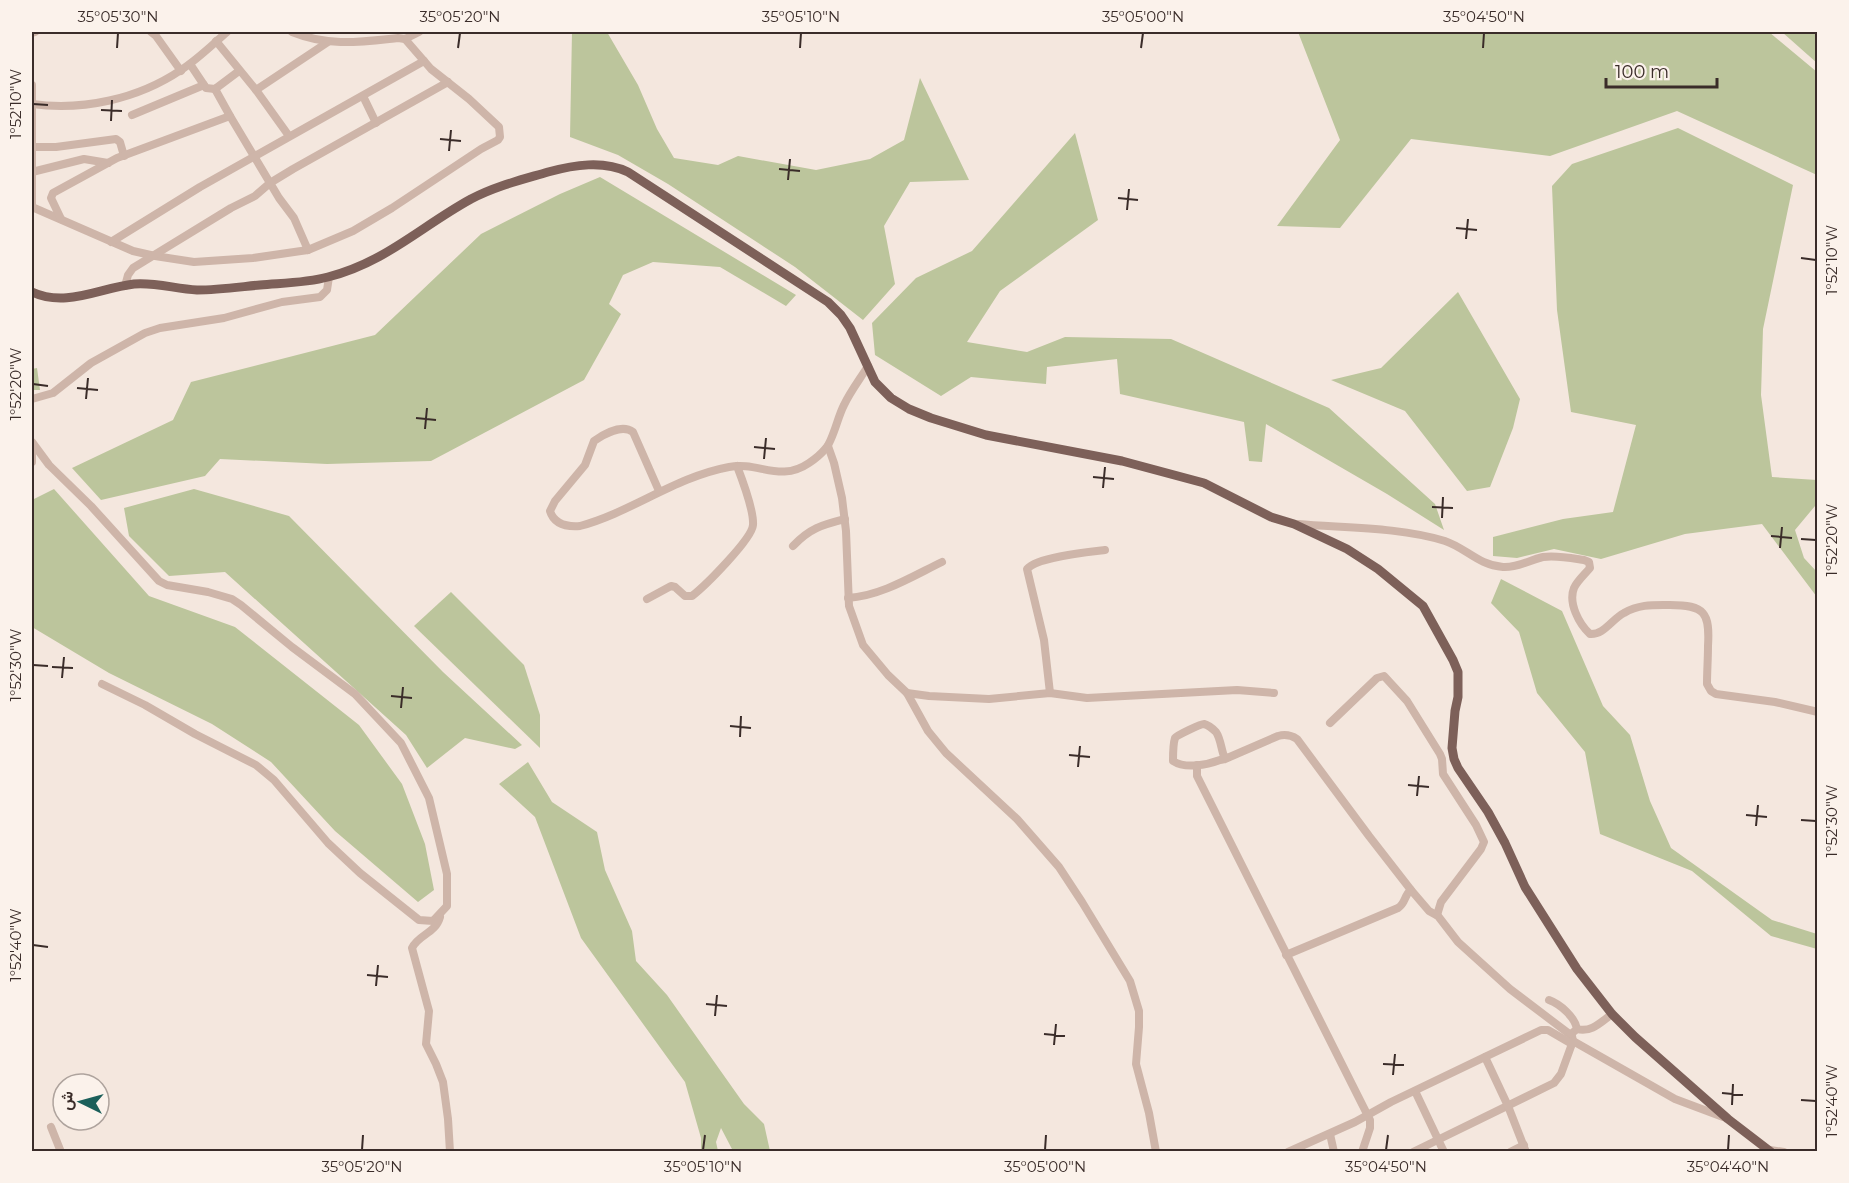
<svg xmlns="http://www.w3.org/2000/svg" width="1849" height="1183" font-family="Montserrat,Vazirmatn,sans-serif">
  <rect width="100%" height="100%" fill="#f4e7de"/>
  <!-- green -->
  <g fill="#bcc59c">
    <path d="M572,32H607L638,85L657,129L674,158L718,165L738,156L816,170L870,159L904,140L920,78L969,180L910,182L884,226L895,284L863,320L795,267L668,184L618,155L570,137Z"/>
    <path d="M1298,32H1769L1817,72V175L1677,111L1550,156L1411,139L1340,228L1277,226L1340,140Z"/>
    <path d="M1782,32H1817V63Z"/>
    <path d="M1678,128L1793,185L1763,329L1761,395L1772,477L1817,480V506H1815L1795,530L1804,558L1817,572V597L1762,524L1685,534L1601,559L1554,549L1517,558L1493,556V537L1563,519L1613,512L1636,425L1571,412L1557,310L1552,186L1572,164Z"/>
    <path d="M1075,133L1098,220L1000,291L967,342L1027,352L1065,337L1171,339L1329,408L1435,504L1444,530L1387,494L1266,424L1262,462L1249,461L1244,422L1120,394L1117,359L1047,367L1046,384L971,377L941,396L875,355L872,323L916,278L972,251Z"/>
    <path d="M600,177L796,295L786,306L720,267L653,262L623,275L609,304L621,314L584,380L431,461L327,464L220,459L205,476L101,500L72,468L173,420L191,382L375,335L481,234L560,194Z"/>
    <path d="M1458,292L1520,399L1513,428L1490,487L1467,491L1405,411L1331,380L1381,368Z"/>
    <path d="M37,368L40,390H32V369Z"/>
    <path d="M54,489L149,596L235,627L359,725L402,784L425,844L434,890L418,902L335,831L271,762L212,724L109,673L32,627V500Z"/>
    <path d="M194,489L289,516L443,672L522,745L515,749L465,738L427,768L406,735L225,572L169,576L129,536L124,508Z"/>
    <path d="M1501,579L1562,611L1603,706L1630,735L1650,801L1671,848L1772,920L1817,934V949L1771,936L1692,871L1600,834L1585,752L1537,693L1519,632L1491,603Z"/>
    <path d="M451,592L524,665L540,715V748L414,626Z"/>
    <path d="M528,762L552,802L597,832L605,870L632,931L636,961L667,995L744,1104L764,1124L770,1151H733L721,1128L716,1142L718,1151H701V1138L685,1082L581,938L535,817L499,784Z"/>
  </g>
  <g fill="none" stroke-linecap="round" stroke-linejoin="round">
    <!-- minor -->
    <g stroke="#ceb5a9" stroke-width="8">
      <path d="M151,32L156,36L181,71"/>
      <path d="M292,32C329,47 360,42 398,38L405,39L419,32"/>
      <path d="M32,33L35,32"/>
      <path d="M216,41L256,90L289,136"/>
      <path d="M190,64L206,88L215,89L239,71"/>
      <path d="M32,85V208"/>
      <path d="M215,89L230,116"/>
      <path d="M256,90L328,42"/>
      <path d="M363,96L376,123"/>
      <path d="M32,104C83,111 138,99 181,70C198,59 212,45 227,32"/>
      <path d="M132,115L204,85"/>
      <path d="M32,147H56L116,139L120,142L124,156"/>
      <path d="M32,172L84,159L108,163"/>
      <path d="M32,207L133,251L155,256L194,262L253,258L308,250L353,231L392,208L481,149L498,140L500,137L499,127L469,99L431,69L405,39"/>
      <path d="M61,219L51,198L53,193L117,158L230,116L279,198L294,218L308,250"/>
      <path d="M111,242L200,187L424,61"/>
      <path d="M125,286L128,275L133,268L231,208L255,196L270,183L293,169L448,82"/>
      <path d="M32,399L53,393L91,363L145,333L160,328L224,318L282,302L320,297L327,290L329,277"/>
      <path d="M32,442L49,465L91,506L159,581L167,585L208,592L232,599L241,605L292,647L355,694L401,743L429,798L447,874V906L433,921L419,920L360,873L328,843L274,780L256,765L195,734L145,705L102,684"/>
      <path d="M32,446V462"/>
      <path d="M828,446L834,463L842,498L846,531L849,606L863,645L888,675L907,693L929,696L989,699L1050,693L1087,698L1237,690L1274,693"/>
      <path d="M659,491L633,432C622,424 604,434 594,441L585,465L555,501L550,511C554,524 567,527 580,526C632,512 675,477 729,467C758,461 780,483 809,463C815,459 822,453 826,448C833,440 838,416 844,405C850,392 860,379 868,366"/>
      <path d="M1298,524C1345,528 1400,527 1445,541C1466,548 1478,565 1503,567C1518,568 1529,560 1543,557C1556,555 1571,558 1584,560L1589,562L1590,568C1585,574 1577,581 1574,588C1568,603 1579,624 1590,634C1604,635 1612,619 1624,613C1639,604 1654,605 1670,605C1705,605 1710,613 1708,646C1708,659 1707,671 1707,684L1711,691L1716,694L1775,702L1818,712"/>
      <path d="M793,546C810,528 822,525 845,519"/>
      <path d="M848,598C881,596 913,576 942,562"/>
      <path d="M647,599L671,586L675,587L685,596H692C705,586 752,539 753,525C754,511 742,479 737,466"/>
      <path d="M907,693L928,731L946,753L1017,819L1059,867L1082,902L1130,981L1139,1011V1027L1136,1064L1149,1113L1156,1152"/>
      <path d="M1050,693L1044,640L1027,569C1037,557 1088,552 1105,550"/>
      <path d="M1330,723L1377,678L1384,676L1407,701L1440,754L1442,759L1443,774L1476,825L1484,842L1481,849L1441,902L1437,915"/>
      <path d="M1225,759C1221,750 1221,739 1216,732C1213,729 1208,725 1204,724C1201,724 1177,735 1175,738C1173,744 1173,754 1173,761C1185,769 1207,765 1220,760L1225,759L1278,736C1285,734 1291,735 1297,739L1369,836L1411,890L1429,911L1438,916L1458,942L1510,989L1572,1036L1573,1041L1561,1074L1554,1083L1413,1152"/>
      <path d="M1197,765V776L1370,1120V1128L1362,1152"/>
      <path d="M440,917C435,934 419,934 412,948L429,1011L426,1044L436,1064L443,1082L448,1119L450,1152"/>
      <path d="M1286,955L1398,908C1406,903 1404,895 1411,890"/>
      <path d="M1549,1000C1560,1004 1575,1017 1577,1029L1571,1034"/>
      <path d="M1577,1029C1591,1033 1601,1022 1612,1014"/>
      <path d="M1573,1041L1675,1099L1723,1117"/>
      <path d="M1485,1057L1508,1106L1526,1152"/>
      <path d="M1415,1091L1444,1152"/>
      <path d="M51,1127L61,1152"/>
      <path d="M1330,1134L1334,1152"/>
      <path d="M1770,1150L1784,1152"/>
      <path d="M1288,1152L1355,1122L1391,1102L1541,1030H1548L1572,1044"/>
      <path d="M1510,1152L1524,1145"/>
    </g>
    <!-- major -->
    <path stroke="#7d6059" stroke-width="9" d="M32,292C66,308 99,288 134,284C155,282 176,289 197,290C218,290 239,287 260,285C283,283 306,283 328,277C386,262 420,227 471,199C496,186 521,180 548,172C574,165 603,160 628,172L828,302L841,315L850,328L875,382L891,398L909,409L931,418L986,435L1122,461L1204,483L1271,517L1294,524L1347,549L1378,569L1423,606L1453,660L1458,672V697L1455,711L1452,748L1454,759L1458,768L1488,812L1505,843L1525,887L1577,969L1612,1014L1635,1037L1728,1119L1771,1152"/>
  </g>
  <!-- ticks -->
  <path fill="none" stroke="#3a2c29" stroke-width="2" d="M117,48L118,33M458,48L460,33M800,48L801,33M1141,48L1143,33M1483,48L1484,33M33,104L48,105M101,110L122,111M111,121L112,100M440,139L461,141M449,151L451,130M779,169L800,171M788,180L790,159M1118,198L1138,200M1127,210L1129,189M1456,228L1477,230M1466,239L1468,219M1801,258L1816,260M33,384L48,386M77,388L98,390M86,399L88,378M416,418L436,420M425,429L427,408M754,447L775,449M764,459L766,438M1093,477L1114,479M1103,488L1105,467M1432,507L1453,508M1442,518L1443,497M1771,536L1792,538M1801,539L1816,540M1780,548L1782,527M33,665L48,666M52,667L73,668M62,678L64,657M391,696L412,698M401,708L403,687M730,726L751,728M740,737L741,716M1069,755L1090,757M1078,767L1080,746M1408,785L1429,787M1417,796L1419,776M1746,815L1767,817M1801,820L1816,821M1756,826L1758,805M33,945L48,947M367,975L388,977M376,986L378,965M706,1004L727,1006M715,1016L717,995M1044,1034L1065,1036M1054,1045L1056,1024M1383,1064L1404,1065M1393,1075L1395,1054M1722,1093L1743,1095M1801,1100L1816,1101M1732,1105L1733,1084M362,1150L363,1135M703,1150L705,1135M1045,1150L1046,1135M1386,1150L1388,1135M1728,1150L1729,1135"/>
  <!-- border -->
  <rect width="1849" height="1183" fill="none" stroke="#fbf2eb" stroke-width="66"/>
  <!-- north arrow -->
  <g transform="translate(81 1102) rotate(275)"><circle r="28" fill="#fbf2eb" stroke="#aea39d" stroke-width="1.5"/>
  <path d="M0-4.5L10 22L0 15L-10 22Z" fill="#1b5f5a"/>
  <text y="-9" font-size="16" font-weight="bold" text-anchor="middle" fill="#3a2c29">ش</text>
  </g>
  <!-- scale -->
  <path d="M1606 78v9h111v-9" fill="none" stroke="#3a2c29" stroke-width="3"/>
  <text x="1615" y="78" font-size="18" fill="#3a2c29" stroke="#fbf2eb" stroke-width="4.5" paint-order="stroke">100 m</text>
  <rect x="33" y="33" width="1783" height="1117" fill="none" stroke="#3a2c29" stroke-width="2"/>
  <g font-size="15" text-anchor="middle" fill="#3a2c29">
    <text x="118" y="22">35°05'30"N</text>
    <text x="460" y="22">35°05'20"N</text>
    <text x="801" y="22">35°05'10"N</text>
    <text x="1143" y="22">35°05'00"N</text>
    <text x="1484" y="22">35°04'50"N</text>
    <text transform="translate(16 104) rotate(-90)" y="5">1°52'10"W</text>
    <text transform="translate(1832 260) rotate(-90)" y="5">1°52'10"W</text>
    <text transform="translate(16 384) rotate(-90)" y="5">1°52'20"W</text>
    <text transform="translate(1832 540) rotate(-90)" y="5">1°52'20"W</text>
    <text transform="translate(16 665) rotate(-90)" y="5">1°52'30"W</text>
    <text transform="translate(1832 821) rotate(-90)" y="5">1°52'30"W</text>
    <text transform="translate(16 945) rotate(-90)" y="5">1°52'40"W</text>
    <text transform="translate(1832 1101) rotate(-90)" y="5">1°52'40"W</text>
    <text x="362" y="1172">35°05'20"N</text>
    <text x="703" y="1172">35°05'10"N</text>
    <text x="1045" y="1172">35°05'00"N</text>
    <text x="1386" y="1172">35°04'50"N</text>
    <text x="1728" y="1172">35°04'40"N</text>
  </g>
</svg>
